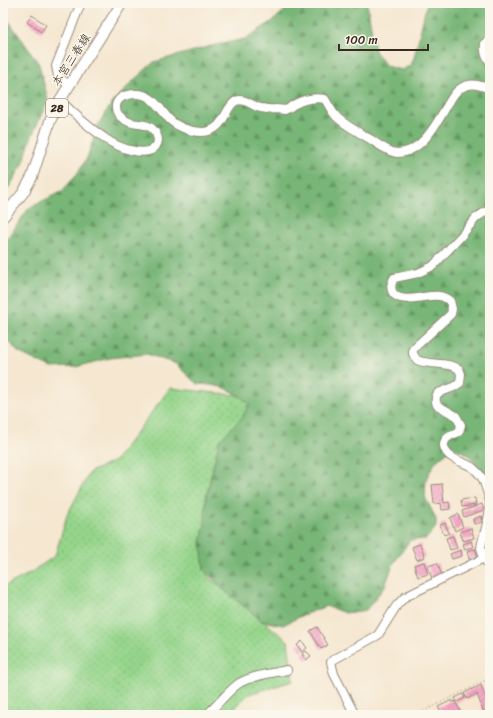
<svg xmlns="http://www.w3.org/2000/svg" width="493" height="718" font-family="Sriracha,'Klee One',sans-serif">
  <defs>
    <pattern id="green-dots" width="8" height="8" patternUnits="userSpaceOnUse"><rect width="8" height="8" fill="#95d58b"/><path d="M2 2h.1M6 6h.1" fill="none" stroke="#81b778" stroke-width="1.8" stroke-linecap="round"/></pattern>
    <pattern id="forest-firs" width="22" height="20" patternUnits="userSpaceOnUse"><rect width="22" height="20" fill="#78b677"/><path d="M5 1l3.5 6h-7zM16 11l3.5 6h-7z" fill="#649461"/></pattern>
    <pattern id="building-hatch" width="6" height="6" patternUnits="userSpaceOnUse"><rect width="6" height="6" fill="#f7a8c9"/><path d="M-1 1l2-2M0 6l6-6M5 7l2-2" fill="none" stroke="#c989a3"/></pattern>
  </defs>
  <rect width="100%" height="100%" fill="#fbf7ec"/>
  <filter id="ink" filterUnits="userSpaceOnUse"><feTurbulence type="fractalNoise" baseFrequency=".025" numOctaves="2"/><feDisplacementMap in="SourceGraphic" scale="8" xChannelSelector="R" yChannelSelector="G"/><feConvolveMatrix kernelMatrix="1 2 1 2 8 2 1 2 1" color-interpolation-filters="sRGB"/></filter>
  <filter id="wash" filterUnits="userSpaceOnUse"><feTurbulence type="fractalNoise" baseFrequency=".012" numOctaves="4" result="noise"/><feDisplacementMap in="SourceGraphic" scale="16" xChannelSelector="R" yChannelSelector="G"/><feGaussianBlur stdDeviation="0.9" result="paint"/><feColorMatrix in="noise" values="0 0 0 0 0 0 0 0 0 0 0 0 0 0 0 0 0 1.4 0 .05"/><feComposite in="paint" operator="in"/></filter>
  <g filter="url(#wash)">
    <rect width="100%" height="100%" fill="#f5e7d0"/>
    <!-- green -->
    <path fill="url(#green-dots)" stroke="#688054" d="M170,388L253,397L206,533L208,577L288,641L293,681L249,694L228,715H3V587L27,575L55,556L67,515L90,472L115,461Z"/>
    <!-- forest -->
    <g fill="url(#forest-firs)" stroke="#5a704a">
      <path d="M293,3H367L375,51L386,66L402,70L411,65L414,58L427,3H488L490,6V480C478,474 476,459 464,452C461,450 456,449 453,447L435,462L426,479L425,497L436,519V527L426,539L410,540L393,564L385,586L366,610L345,613L326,606L303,615L283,625L262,621L230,595L204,570L201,542L205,523L206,498L219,441L243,416L249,404C232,388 220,385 197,384L176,364L147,354L110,358L76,367L51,368L18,352L3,334V245L29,208L62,191L75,177L87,158L99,123L110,106L133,81L154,62L215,45L245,39L273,21Z"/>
      <path d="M3,17L8,20L39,64L48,100L31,138L23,164L3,197Z"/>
    </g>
    <g id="blocks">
      <!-- building -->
      <g fill="url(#building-hatch)">
        <path d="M32,15L46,25L41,32L27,22Z"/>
        <path d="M442,484L444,503L449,502L450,509L442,510L441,503L434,504L432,485Z"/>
        <path d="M475,498L476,505L462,507L461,500Z"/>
        <path d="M482,504L484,510L464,517L462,511Z"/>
        <path d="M458,514L463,527L455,531L450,518Z"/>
        <path d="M481,516L482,522L474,524L473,519Z"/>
        <path d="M445,523L449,533L444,535L440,525Z"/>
        <path d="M471,528L474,538L463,541L460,532Z"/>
        <path d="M453,536L457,548L450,550L446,538Z"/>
        <path d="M471,541L473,547L465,549L463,544Z"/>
        <path d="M420,544L425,557L417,560L412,547Z"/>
        <path d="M475,549L478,557L469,559L467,551Z"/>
        <path d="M461,550L462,556L452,559L450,554Z"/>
        <path d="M424,562L428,574L418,577L414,565Z"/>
        <path d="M437,563L442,575L432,579L428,566Z"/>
        <path d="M317,627L328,645L321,649L310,631Z"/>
        <path d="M302,641L307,648L302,652L297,645Z"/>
        <path d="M306,651L311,656L306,660L302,654Z"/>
        <path d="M481,685L490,710L484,713L477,694L467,699L464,693Z"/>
        <path d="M463,694L465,698L457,702L455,698Z"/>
        <path d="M452,700V702L455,701L462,714L460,715H443L438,707Z"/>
      </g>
    </g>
  </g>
  <g filter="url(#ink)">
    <use href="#blocks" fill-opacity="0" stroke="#988877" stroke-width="1"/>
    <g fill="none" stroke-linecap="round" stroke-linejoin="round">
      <defs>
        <g id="minor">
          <path d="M490,40L485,43C484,49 485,57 490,61"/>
          <path d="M69,85L58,76L56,66L81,3"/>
          <path d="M60,100C74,114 90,128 106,139C117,147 147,159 156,146C161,139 155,129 148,126C141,123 132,125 125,120C112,113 113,98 128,95C150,90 157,105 169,119C177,127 191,132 202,132C225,132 224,107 236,101C245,97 253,107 261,108C266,109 271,110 276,109C279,109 283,110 285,110C288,109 291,107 293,105C304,99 313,97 325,99C328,104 331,110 335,115C341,123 360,133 370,139C378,144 387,152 397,153C422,153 437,123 448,104C451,99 455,91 461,88C471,82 480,85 490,89"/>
          <path d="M490,212H485L476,218L462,235L433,266L418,273L394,278C391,284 390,287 393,293C401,305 427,294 439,296C443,296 447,299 450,301L452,309L451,314L413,349V354L417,360C431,366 446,361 459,369L461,374L460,383L454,387L438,393C435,397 435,400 437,405L456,416L461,425L459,432C453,435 443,437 444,446C446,459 462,461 472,467C477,471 482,476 484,482C486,488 489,496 490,502C491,518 483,533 481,548L483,554L490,569"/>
          <path d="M483,554L490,551"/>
          <path d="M206,715C217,706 227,692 238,684C249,676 273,673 287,670"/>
          <path d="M355,715L334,674L331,662L333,660L378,635L397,605L405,597L484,558"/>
        </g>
        <path id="major" d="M3,217L23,193L32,177L50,121L60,100L122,3"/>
      </defs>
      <!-- minor casing -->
      <use href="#minor" stroke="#988877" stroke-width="10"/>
      <!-- major casing -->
      <use href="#major" stroke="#988877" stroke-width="12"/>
      <!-- path -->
      <path stroke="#988877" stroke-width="1" stroke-dasharray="1 3" stroke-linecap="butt" d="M416,715L490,678"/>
      <!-- minor -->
      <use href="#minor" stroke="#fff" stroke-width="8"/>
      <!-- major -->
      <use href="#major" stroke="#fff" stroke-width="10"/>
    </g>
  </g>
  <g text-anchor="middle" stroke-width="3" stroke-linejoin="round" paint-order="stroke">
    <!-- shield labels -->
    <rect fill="#fbf7ec" stroke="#75685c" stroke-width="1" x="46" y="99" width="22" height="18" rx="3"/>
    <g font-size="11" font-weight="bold" fill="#3b2a1e">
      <text x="57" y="112">28</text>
    </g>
    <!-- street labels -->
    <g font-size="12" fill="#3b2a1e" stroke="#fbf7ec">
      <text transform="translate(71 60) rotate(-57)" y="4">本宮三春線</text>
    </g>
  </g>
  <!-- margin -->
  <rect width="493" height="718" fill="none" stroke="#fbf7ec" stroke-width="16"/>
  <!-- scale -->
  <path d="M339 44v6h89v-6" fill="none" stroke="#3b2a1e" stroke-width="2"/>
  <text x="345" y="44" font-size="12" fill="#3b2a1e" stroke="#fbf7ec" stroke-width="3" paint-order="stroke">100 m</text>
</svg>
